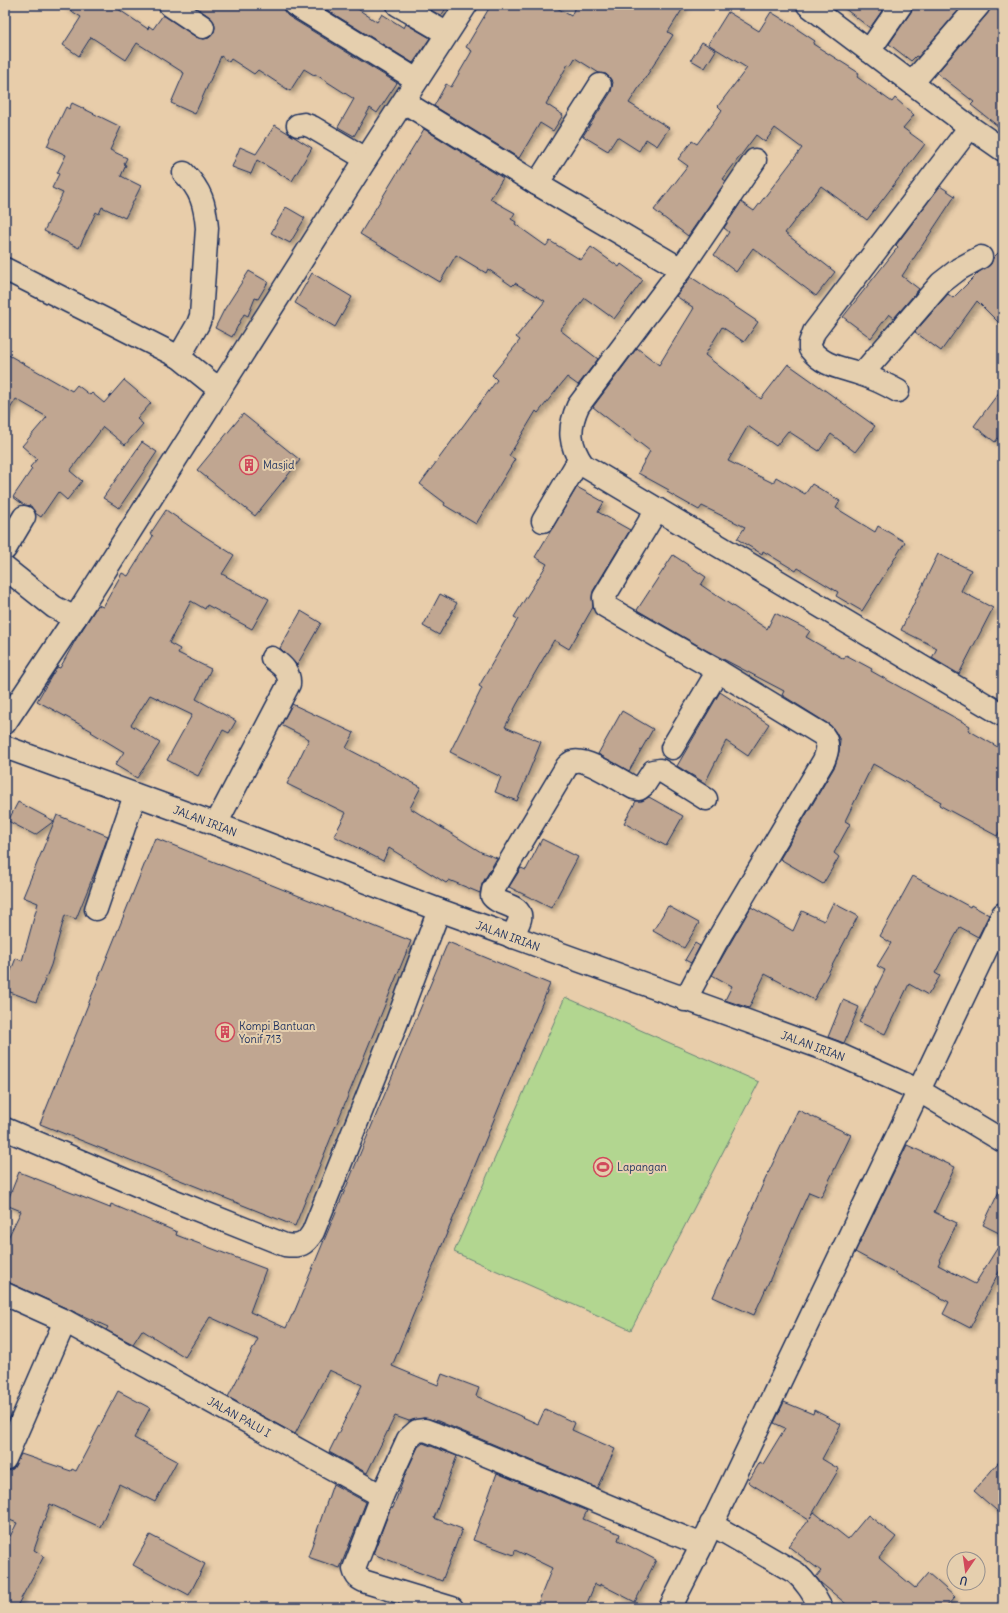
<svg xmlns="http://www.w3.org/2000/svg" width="1008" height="1613" font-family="Delius,sans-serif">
  <defs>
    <filter id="shadow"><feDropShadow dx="3.5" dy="3.5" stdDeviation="2" flood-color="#0004"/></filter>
  </defs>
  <rect width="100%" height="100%" fill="#e8cdaa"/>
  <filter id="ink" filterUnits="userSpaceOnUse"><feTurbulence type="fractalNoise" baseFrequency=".025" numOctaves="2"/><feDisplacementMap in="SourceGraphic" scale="8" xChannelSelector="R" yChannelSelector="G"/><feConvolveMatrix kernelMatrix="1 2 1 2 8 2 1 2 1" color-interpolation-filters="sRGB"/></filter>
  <g filter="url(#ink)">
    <!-- green -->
    <path fill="#b2d690" stroke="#668277" d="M565,997L759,1082L631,1330L454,1252Z"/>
    <!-- building -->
    <g fill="#c0a691" stroke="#1b2f5e" filter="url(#shadow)">
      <path d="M62,5H112L148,29L149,26L153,29L163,15L196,37L203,39L209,38L213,34L215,28L214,22L210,17L193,5H283L284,11L288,16L397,83L377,113L370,108L354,136L338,127L354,99L315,74L314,75L304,69L290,91L258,70L254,74L231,59L229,62L221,56L195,114L171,103L184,73L137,43L126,60L91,37L79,56L63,45L81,17Z"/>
      <path d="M319,5H352L377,22L382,14L404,28L406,24L430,38L413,63Z"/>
      <path d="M423,5H448L441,16Z"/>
      <path d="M491,5H552L571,16L576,5H685L668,32L673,35L629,103L669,128L657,146L646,139L639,151L617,137L608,151L583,136L611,92L613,82L606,74L599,73L575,58L571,65L568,64L546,104L563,115L553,131L540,123L519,158L434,106L446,84L451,87L472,51L466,47Z"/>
      <path d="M840,5H886L870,28Z"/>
      <path d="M913,5H963L918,57L916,56L911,61L889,44L911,12Z"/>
      <path d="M991,5H1003V130L971,105L974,102L937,73L988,13Z"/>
      <path d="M728,12L759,31L771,12L797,28V29L815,41L813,44L859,73L857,77L892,102L895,98L914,115L903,128L925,144L867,220L821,186L785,233L835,272L816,296L753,248L736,272L714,255L729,232L724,228L741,202L754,211L802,148L775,128L765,142L756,135L723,179L726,181L688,236L654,210L688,166L678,159L692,141L697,144L722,110L718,106L747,68L708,44Z"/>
      <path d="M702,42L716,50L705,68L691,60Z"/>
      <path d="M72,103L121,127L110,150L127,158L124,164L126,165L121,176L141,186L125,218L102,207L99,214L96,212L79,248L44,231L63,193L52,188L59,174L57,173L66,155L47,146L66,107L69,109Z"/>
      <path d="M275,125L312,148L292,181L257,160L251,174L232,167L240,147L256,154Z"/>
      <path d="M424,129L503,178L490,199L515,213L511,219L516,222L515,224L546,246L550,241L581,260L591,247L619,267L621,264L643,280L614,319L585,298L560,330L598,359L578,385L567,377L538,413L536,411L509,456L515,459L476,524L444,505L445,503L420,484L497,380L492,375L520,340L516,337L545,301L515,283L512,286L488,269L486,273L456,255L440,282L360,234Z"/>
      <path d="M940,186L955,196L902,276L919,289L894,318L889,314L871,338L843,317L898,247L896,245Z"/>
      <path d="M286,207L305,218L290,243L271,233Z"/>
      <path d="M1003,248V327L977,301L941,351L915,332L948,294L953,298L979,272L991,264L993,258Z"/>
      <path d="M249,271L268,282L258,299L255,298L248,316L244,314L232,337L215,328L224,310Z"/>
      <path d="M312,273L352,297L335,327L295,303Z"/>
      <path d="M691,277L758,322L744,342L722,327L705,355L761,399L788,364L875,426L855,452L831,434L819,451L788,431L776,446L748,426L728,461L773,483L776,477L805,494L812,484L840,501L836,508L875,532L878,526L905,542L862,611L836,596L838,592L798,568L796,571L763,551L762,554L737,539L745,527L702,506L699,510L667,492L669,490L638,473L650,451L593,407L637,348L659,365L694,308L676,296Z"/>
      <path d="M5,353L72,391L77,385L90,395L92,393L104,403L124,380L151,403L137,419L143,424L125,445L103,427L70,471L82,481L67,500L58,492L41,517L35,513L31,506L24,505L13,497L32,469L30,467L37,459L22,446L47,417L16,399L5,417Z"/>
      <path d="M1003,387V432L995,442L974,426Z"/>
      <path d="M243,414L300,460L255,516L197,470Z"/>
      <path d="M142,442L157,452L119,508L103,498Z"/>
      <path d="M577,487L604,502L598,512L630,530L593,591L592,598L593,607L569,649L554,640L517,704L505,727L541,742L517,801L495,792L501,777L450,752L482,688L479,686L518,619L514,617L547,564L535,557Z"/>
      <path d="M166,510L198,532L234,555L222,574L269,599L252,629L207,605L205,609L191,601L169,643L180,649L178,653L211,669L196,699L236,721L229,733L223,730L198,776L167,760L192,715L150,695L131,725L160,743L137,778L115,765L124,752L91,732L92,731L37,701L48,682L57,667L60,668L75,641L98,605L103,607L122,573L128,576L153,536L150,534Z"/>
      <path d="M938,554L971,570L961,591L993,608L959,674L932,658L937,648L901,630Z"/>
      <path d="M673,555L706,577L701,585L767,629L775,613L810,631L806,637L844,659L846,655L872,669L871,671L970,726L968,730L1003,750V825L997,836L939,805L941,802L873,764L845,821L850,824L834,853L839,857L823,884L780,859L835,766L839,752L840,740L835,731L830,725L782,695L784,691L706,650L637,610Z"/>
      <path d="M440,594L457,603L439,635L423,626Z"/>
      <path d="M301,611L321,623L297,665L280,648Z"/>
      <path d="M720,692L769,724L748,756L726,741L705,783L677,766Z"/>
      <path d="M292,704L354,733L346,748L421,787L410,808L481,852L497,858L482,884L480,893L449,880L446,883L389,848L383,861L334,836L346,813L287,784L309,739L281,725Z"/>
      <path d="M622,711L653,729L629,771L598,754Z"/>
      <path d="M649,797L683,816L666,846L624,823L636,801H642Z"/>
      <path d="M18,802L54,821L35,835L8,821Z"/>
      <path d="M57,815L108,836L96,869L76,919L65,915L51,965L36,1002L5,990V986L16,958L22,961L38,903L23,897Z"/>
      <path d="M155,838L411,941L295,1226L40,1124Z"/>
      <path d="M542,839L578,857L551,908L509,887L521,868L526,870Z"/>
      <path d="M913,876L970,907L971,905L989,915L978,937L960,927L935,973L940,976L928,995L909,984L885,1034L859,1022L885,970L877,966L891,943L880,936Z"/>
      <path d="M833,903L858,916L814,1000L765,974L749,1008L725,1000L732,986L712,975L751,907L793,931L802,911L824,921Z"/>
      <path d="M668,906L699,923L684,948L653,931Z"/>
      <path d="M448,942L550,984L392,1366L438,1385L442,1374L479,1388L476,1396L538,1424L545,1409L575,1423L572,1430L615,1449L597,1488L438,1421L424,1418L409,1421L395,1416L367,1473L329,1452L362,1385L329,1370L295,1434L228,1397L258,1339L210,1317L185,1357L142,1330L133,1344L106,1330L108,1327L10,1283L5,1282V1244L21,1211L6,1205L19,1172L110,1208L111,1204L177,1232L176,1235L266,1269L250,1312L286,1328L292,1315H293Z"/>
      <path d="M695,943L700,946L691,963L685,960Z"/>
      <path d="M843,1000L859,1007L844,1043L828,1037Z"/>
      <path d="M798,1110L851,1135L821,1197L809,1192L754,1315L713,1297L763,1184Z"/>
      <path d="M907,1145L955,1167L934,1212L957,1223L939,1260L940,1261L938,1265L975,1284L998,1247L1003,1250V1264L970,1328L943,1314L949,1302L855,1252Z"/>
      <path d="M1003,1183V1235L983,1225Z"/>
      <path d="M118,1391L150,1408L134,1438L177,1461L155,1502L119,1484L100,1527L50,1504L34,1550L44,1556L16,1608H5V1546L17,1523L5,1518V1471L13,1469L21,1454L71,1471L72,1469L76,1471Z"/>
      <path d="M784,1402L813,1414L814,1410L841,1424L822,1459L839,1469L810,1518L814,1512L848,1539L868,1515L896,1537L879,1558L915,1588L928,1573L955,1597L945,1608H851L821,1583L816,1577L821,1571L788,1546L809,1520L748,1482L760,1462L763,1464L785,1428L774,1423Z"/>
      <path d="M423,1443L457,1456L434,1518L462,1529L442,1581L407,1568V1567L373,1554L391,1507L393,1508L405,1475L418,1447Z"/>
      <path d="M1003,1457V1516L974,1491Z"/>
      <path d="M497,1473L587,1511L583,1519L620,1534L618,1540L656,1560L635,1602L600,1584V1586L595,1584L585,1608H536L552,1568L515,1550L514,1555L473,1540Z"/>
      <path d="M333,1484L366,1502L340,1568L308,1557Z"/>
      <path d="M150,1535L205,1564L189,1595L133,1565Z"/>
    </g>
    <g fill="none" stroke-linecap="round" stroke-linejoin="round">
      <defs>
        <g id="minor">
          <path d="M170,5L203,27"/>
          <path d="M295,5L417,80"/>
          <path d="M398,5L446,33"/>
          <path d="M808,5L970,127L1003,150"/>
          <path d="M869,51L901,5"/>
          <path d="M912,83L979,5"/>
          <path d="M404,102L537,184L681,269"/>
          <path d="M298,125L304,124L312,127L366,159"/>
          <path d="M755,160L681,269L578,406C568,428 569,445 583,465L1003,715"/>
          <path d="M537,184L600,85"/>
          <path d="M5,269L179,357L210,382L221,388"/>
          <path d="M179,357L198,324L201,316L207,228C205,204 201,190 184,173"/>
          <path d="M862,374L941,283L959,269L981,257"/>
          <path d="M898,391C887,385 875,379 863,375C843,367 825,368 810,349V343L814,332L970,127"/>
          <path d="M657,509L604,597L605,606L718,671L823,735C829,743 828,750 824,760L715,944L685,1000"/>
          <path d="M543,521L579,460"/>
          <path d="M5,549L24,517"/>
          <path d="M5,568L54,607L75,618"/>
          <path d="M5,723L75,618L366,159L466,5"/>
          <path d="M5,747L216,824L439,910L833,1052L918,1090L1003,1141"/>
          <path d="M672,748L718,671"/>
          <path d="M216,824L289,684C290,671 281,665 272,658"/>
          <path d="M96,909L135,795"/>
          <path d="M512,937C515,931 518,925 520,919C523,905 498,905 492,896L493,890L567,766C568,765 570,763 572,762C585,756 622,782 634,788L639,789L644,785L653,771L660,770L706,799"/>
          <path d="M5,1129L165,1197L285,1245C300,1247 305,1245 313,1232L395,1027L439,910"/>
          <path d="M5,1294L65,1321L382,1496"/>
          <path d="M5,1459L65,1321"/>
          <path d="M711,1524L796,1573C808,1584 813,1594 821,1608"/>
          <path d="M452,1608L366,1582C359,1579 356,1577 354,1569L382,1496L408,1439L417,1431L425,1430L433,1433L702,1545"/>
          <path d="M670,1608L702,1545L1003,914"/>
        </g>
      </defs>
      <!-- minor casing -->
      <use href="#minor" stroke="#1b2f5e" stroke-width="25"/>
      <!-- minor -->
      <use href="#minor" stroke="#e5cfae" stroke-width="22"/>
    </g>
  </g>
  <!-- icons -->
  <defs>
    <symbol id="building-ring" viewBox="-11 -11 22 22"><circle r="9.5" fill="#e5cfae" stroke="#d1495b" stroke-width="1.5"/><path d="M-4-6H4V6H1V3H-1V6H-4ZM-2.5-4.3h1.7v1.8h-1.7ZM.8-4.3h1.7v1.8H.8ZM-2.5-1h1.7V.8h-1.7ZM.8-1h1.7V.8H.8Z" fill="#d1495b"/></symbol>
    <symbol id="stadium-ring" viewBox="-11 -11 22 22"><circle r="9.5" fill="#e5cfae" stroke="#d1495b" stroke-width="1.5"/><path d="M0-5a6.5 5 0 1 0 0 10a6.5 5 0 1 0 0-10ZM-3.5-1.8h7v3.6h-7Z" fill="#d1495b"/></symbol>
  </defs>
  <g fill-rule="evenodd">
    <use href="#building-ring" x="238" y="454" width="22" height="22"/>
    <use href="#building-ring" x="214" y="1021" width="22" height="22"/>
    <use href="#stadium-ring" x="592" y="1156" width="22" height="22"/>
  </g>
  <g text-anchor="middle" stroke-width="4" stroke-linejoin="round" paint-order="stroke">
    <!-- poi labels -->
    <g font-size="11" fill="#1b2f5e" stroke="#e5cfae" text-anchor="start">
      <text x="263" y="469">Masjid</text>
      <text x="239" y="1030">Kompi Bantuan<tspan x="239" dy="13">Yonif 713</tspan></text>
      <text x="617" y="1171">Lapangan</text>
    </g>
    <!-- street labels -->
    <g font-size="11" fill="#1b2f5e" stroke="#e5cfae">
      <text transform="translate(205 821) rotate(21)" y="4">JALAN IRIAN</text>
      <text transform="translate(508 936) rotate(20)" y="4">JALAN IRIAN</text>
      <text transform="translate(813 1046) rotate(20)" y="4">JALAN IRIAN</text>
      <text transform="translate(239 1417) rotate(29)" y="4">JALAN PALU I</text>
    </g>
  </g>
  <!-- margin -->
  <rect width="1008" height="1613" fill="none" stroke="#e5cfae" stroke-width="20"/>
  <rect x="10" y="10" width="988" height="1593" fill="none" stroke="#1b2f5e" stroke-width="1.5" filter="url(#ink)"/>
  <!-- north arrow -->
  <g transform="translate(966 1571) rotate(193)"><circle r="19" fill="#e5cfae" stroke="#948f8e"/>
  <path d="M0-3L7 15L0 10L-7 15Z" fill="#d1495b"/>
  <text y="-6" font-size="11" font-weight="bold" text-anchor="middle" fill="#1b2f5e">U</text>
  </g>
</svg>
